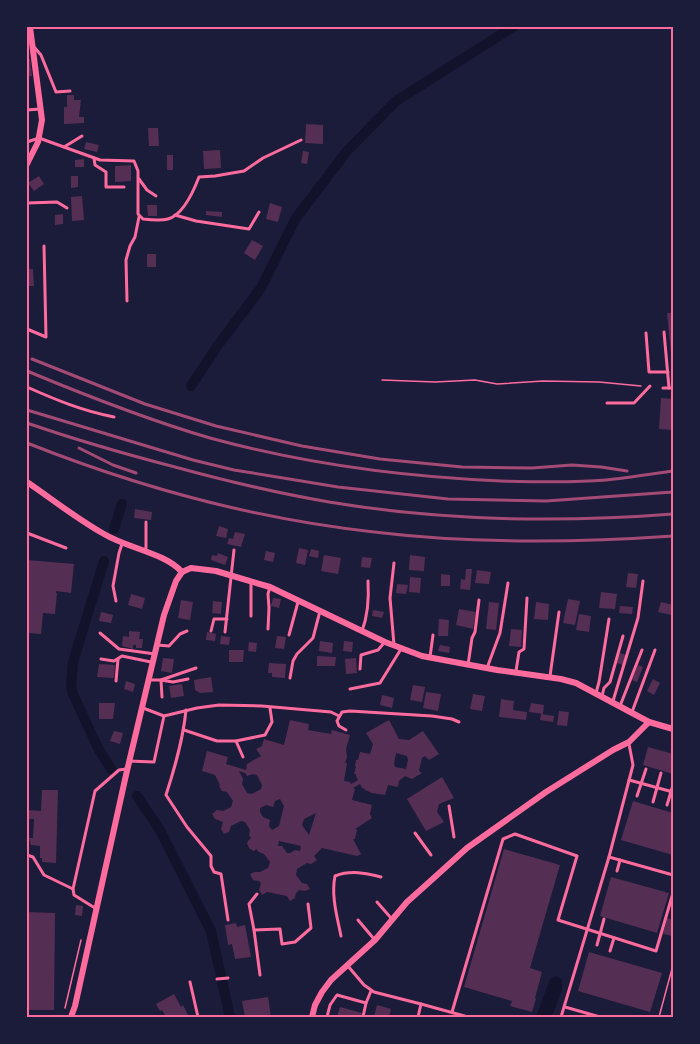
<svg xmlns="http://www.w3.org/2000/svg" width="700" height="1044" font-family="'Asap Condensed',sans-serif">
  <rect width="100%" height="100%" fill="#1b1b3a"/>
  <!-- water -->
  <path fill="#12122b" d="M557,976L562,980V989L553,1014L549,1017H538L537,1014L550,979Z"/>
  <g fill="none" stroke-linecap="round" stroke-linejoin="round">
    <!-- canal -->
    <g stroke="#12122b" stroke-width="10">
      <path d="M191,386L218,345L261,288L296,218L347,151L396,101L513,27"/>
      <path d="M114,529L122,504"/>
      <path d="M104,561L73,662L71,686L73,694L98,748L111,769"/>
      <path d="M137,796L160,830L211,931L230,1017"/>
    </g>
  </g>
  <!-- building -->
  <g fill="#542f53" fill-rule="evenodd">
    <path d="M27,59H30L32,76H27Z"/>
    <path d="M67,95H74V100H81L79,117H84V123L64,124V107H67Z"/>
    <path d="M306,124L323,125V144L305,143Z"/>
    <path d="M148,128H158L159,146H149Z"/>
    <path d="M86,142L99,145L97,152L84,149Z"/>
    <path d="M220,150L221,168L204,169L203,151Z"/>
    <path d="M303,151L309,152L307,164L301,163Z"/>
    <rect x="167" y="155" width="6" height="15"/>
    <path d="M84,159V167H75V160Z"/>
    <path d="M131,165V181L115,182V166Z"/>
    <path d="M39,176L44,184L34,191L28,183Z"/>
    <path d="M71,176H78V187L71,188Z"/>
    <path d="M82,196L84,220L72,221L71,197Z"/>
    <path d="M270,203L282,207L278,222L266,219Z"/>
    <path d="M147,205H157V216H148Z"/>
    <path d="M206,211L222,212V217L206,215Z"/>
    <path d="M63,214V224L55,225V215Z"/>
    <path d="M252,240L263,246L255,260L244,253Z"/>
    <rect x="147" y="254" width="9" height="13"/>
    <path d="M27,269H33L34,286H27Z"/>
    <path d="M667,313H673V354H671Z"/>
    <path d="M661,398L673,399V430L659,429Z"/>
    <path d="M135,509L152,512L151,520L134,518Z"/>
    <path d="M219,526L228,529L226,538L216,536Z"/>
    <path d="M235,532L245,534L241,547L227,544L229,538L233,539Z"/>
    <path d="M299,548L308,550L305,565L296,563Z"/>
    <path d="M311,549L319,551L318,558L309,556Z"/>
    <path d="M266,551L275,553L273,562L264,560Z"/>
    <path d="M218,553L228,557L225,565L211,560L212,555L217,556Z"/>
    <path d="M324,555L341,558L338,574L321,571Z"/>
    <path d="M410,555L425,557L424,571L409,570Z"/>
    <path d="M362,557L372,558L370,568L361,567Z"/>
    <path d="M27,560L74,564L71,593L56,591V593H57L55,614L43,613L41,634L27,633V590L28,591L29,588H27Z"/>
    <path d="M466,569H472L470,590L460,589L461,579L465,580Z"/>
    <path d="M477,570L491,572L489,584L475,583Z"/>
    <path d="M628,573L638,574L636,588L626,587Z"/>
    <path d="M441,574L450,575V586H441Z"/>
    <path d="M410,577L421,578L420,593L409,592Z"/>
    <path d="M397,584L408,585L406,594L396,593Z"/>
    <path d="M601,592L617,594L615,609L599,608Z"/>
    <path d="M131,594L145,598L142,609L128,605Z"/>
    <path d="M273,598L281,599L279,608L271,606Z"/>
    <path d="M568,599L580,601L575,625L563,623Z"/>
    <path d="M181,600L193,602L190,620L178,618Z"/>
    <path d="M213,601L222,602L221,614L212,613Z"/>
    <path d="M489,602L499,603L496,630L486,629Z"/>
    <path d="M536,602L549,604L548,620L534,619Z"/>
    <path d="M661,602L673,605L671,615L658,612Z"/>
    <path d="M620,606L633,607L632,614L619,613Z"/>
    <path d="M459,609L476,612L473,629L456,625Z"/>
    <path d="M373,610L384,612L382,618L372,616Z"/>
    <path d="M101,612L113,615L111,623L99,621Z"/>
    <path d="M579,614L591,616L589,632L576,630Z"/>
    <path d="M439,619L449,620L448,636H438Z"/>
    <path d="M511,629L522,630L521,647L509,646Z"/>
    <path d="M129,631L140,632L139,639H143L142,648H136V645H133V649L122,646L123,636L129,637Z"/>
    <path d="M207,632L216,634L215,641L206,640Z"/>
    <path d="M221,636L230,637L229,645L220,644Z"/>
    <path d="M277,636L286,637L284,649L275,648Z"/>
    <path d="M320,641L333,643L332,653L319,651Z"/>
    <path d="M344,641L353,642L352,652L343,651Z"/>
    <path d="M249,642L257,643L256,652L248,651Z"/>
    <path d="M440,645L450,647L449,653L438,651Z"/>
    <path d="M229,650H244L243,662H229Z"/>
    <path d="M620,653L626,655L623,665L617,663Z"/>
    <path d="M317,656L336,657L335,666H317Z"/>
    <path d="M163,658L174,659L172,673L161,671Z"/>
    <path d="M356,658L357,673L346,674L345,659Z"/>
    <path d="M269,663L286,664L285,678L272,677V673H268Z"/>
    <path d="M99,664L115,665L114,678L97,677Z"/>
    <path d="M638,665L643,667L637,682L632,680Z"/>
    <path d="M211,677L213,692L200,693L195,690L194,680Z"/>
    <path d="M653,679L660,683L654,695L647,691Z"/>
    <path d="M126,681L135,684L133,692L124,689Z"/>
    <path d="M182,684L184,696L171,698L169,686Z"/>
    <path d="M413,685L425,687L422,702L410,700Z"/>
    <path d="M426,692L441,694L438,711L423,708Z"/>
    <path d="M473,694L485,696L482,711L470,709Z"/>
    <path d="M382,695L394,698L392,708L380,705Z"/>
    <path d="M501,699L514,701L513,710L527,712L526,720L499,717Z"/>
    <path d="M99,703H115L113,719H99Z"/>
    <path d="M531,703L544,705L543,714L529,712Z"/>
    <path d="M559,711L569,712L567,726L557,725Z"/>
    <path d="M541,714L554,716L553,722L540,720Z"/>
    <path d="M290,720L309,724L308,730L331,734L332,730L350,735L346,749L347,757L345,763H347L344,781L350,782L351,784L358,780L356,776V774H354L356,767L355,766L356,760H358L360,752L370,754L373,744L366,733L389,720L399,739L409,740L423,731L439,754L429,760L425,756L422,758L419,771L422,773L412,779L405,776L399,781L398,787L388,785L385,795L372,793L365,790V789L362,788L360,784L353,788L355,789L352,800L372,805L370,814L372,818L355,829L357,830L355,839H353L361,854L357,856L322,848L314,856L317,860L311,864L307,863L297,869L296,875L302,883L307,884L310,889L305,891L299,890L296,893L295,898L290,901L287,896L267,892L262,895L259,890L261,883L259,881L253,880L250,874L255,872H260L268,868L270,862L264,854L259,852L256,849L254,851L250,849L247,844L248,841L251,838L249,835L250,830L245,822L241,821L231,826L229,832L224,834L221,829L223,822L215,819L212,814L217,810L223,811L231,807L233,801L227,792L222,791L219,786L220,785L215,775L202,771L207,751L228,757L226,764L246,770L247,764L261,756L256,749L262,746L264,739L284,745ZM396,753L407,756L408,760L406,769L395,767L394,764ZM239,771L245,773L247,776L253,774L257,775L262,785L261,789L252,794L247,793L242,784L243,779ZM280,799L284,806L279,826L272,830L269,826L270,820L263,817L260,812V808L266,805L273,807L275,801ZM316,813L309,835L302,825L304,819ZM279,841L301,846L300,851L295,850L290,853H287L282,846H278Z"/>
    <path d="M114,731L123,733L120,744L110,741Z"/>
    <path d="M648,747L673,754V774L643,765Z"/>
    <path d="M442,777L454,798L439,804L437,812L444,822L426,831L407,799Z"/>
    <path d="M42,790H58L56,863L42,862V858H40V846L31,845L29,838H33L34,819H27V810L41,811Z"/>
    <path d="M633,801L673,813V855L621,840Z"/>
    <path d="M504,849L560,865L530,968L542,972L535,998L536,999L532,1012L510,1006L512,1001L464,987Z"/>
    <path d="M611,877L669,893L657,933L600,916Z"/>
    <path d="M76,905L83,906L82,916L75,915Z"/>
    <path d="M27,912L55,913L54,1010H27Z"/>
    <path d="M667,918L673,920L672,936L663,934Z"/>
    <path d="M236,923L237,927L245,925L251,957L235,959L232,944L228,945L225,925Z"/>
    <path d="M589,952L662,973L650,1012L578,991Z"/>
    <path d="M174,994L181,1007L183,1005L189,1017H166L162,1010L160,1011L156,1004Z"/>
    <path d="M268,997L271,1017H245L242,1001Z"/>
    <path d="M377,1005L391,1009L389,1017H374Z"/>
    <path d="M340,1007L362,1013L361,1017H337Z"/>
  </g>
  <g fill="none" stroke-linecap="round" stroke-linejoin="round">
    <!-- path -->
    <g stroke="#ff6b9d" stroke-width="1.5">
      <path d="M382,380L435,382L475,380L497,384L543,381L599,382L641,386"/>
      <path d="M65,1008L81,940"/>
      <path d="M659,1017L673,965"/>
    </g>
    <!-- service -->
    <g stroke="#ff6b9d" stroke-width="3">
      <path d="M34,47L41,55L56,92L70,91"/>
      <path d="M27,110L40,109"/>
      <path d="M27,142L39,138L100,160L134,161L138,171V214L143,219C151,220 161,221 168,219C183,215 194,190 199,177L215,176L244,171L263,158L301,140"/>
      <path d="M64,147L82,136"/>
      <path d="M94,158L95,165L106,172V187H124"/>
      <path d="M139,179L147,190L156,196"/>
      <path d="M27,203L57,202L67,208"/>
      <path d="M175,215L196,221L249,229L259,212"/>
      <path d="M127,301L126,260L130,246L135,237L139,217"/>
      <path d="M27,329L46,337L44,246"/>
      <path d="M664,332L669,388"/>
      <path d="M646,333L649,372H668"/>
      <path d="M27,387C56,400 83,411 114,417"/>
      <path d="M663,388H673"/>
      <path d="M607,403H634L650,386"/>
      <path d="M27,533L66,548"/>
      <path d="M144,550L146,548V522"/>
      <path d="M116,601L113,586L119,553L122,544"/>
      <path d="M251,616V582"/>
      <path d="M268,629L269,608L268,594L270,587"/>
      <path d="M211,631L214,619H227"/>
      <path d="M362,631C368,615 369,597 368,581"/>
      <path d="M225,632L234,550"/>
      <path d="M100,633L119,649L155,654"/>
      <path d="M289,635L298,602"/>
      <path d="M157,645L169,646L180,634L187,631"/>
      <path d="M394,645L390,598L394,563"/>
      <path d="M430,657L433,635"/>
      <path d="M101,659L114,661L122,656L151,662"/>
      <path d="M468,665L472,638L475,632L479,600"/>
      <path d="M487,668L500,633L508,583"/>
      <path d="M360,669L361,655L378,650L384,643"/>
      <path d="M516,671L519,652L524,649L527,598"/>
      <path d="M550,676L559,612"/>
      <path d="M290,678L293,661L297,654L313,638L320,611"/>
      <path d="M149,680H161L196,668"/>
      <path d="M116,681L118,659"/>
      <path d="M350,689L380,683L401,649"/>
      <path d="M596,693L599,682L609,619"/>
      <path d="M602,696L604,688L610,682L623,636"/>
      <path d="M162,697L161,680L173,682L188,679"/>
      <path d="M613,701L638,618L643,581"/>
      <path d="M620,706L642,650"/>
      <path d="M143,708L164,716"/>
      <path d="M186,710C183,740 175,767 166,795L187,827L211,856V866L214,872L221,874L228,920"/>
      <path d="M632,712L655,650"/>
      <path d="M184,730L217,741H236L265,735L272,722L270,708"/>
      <path d="M346,730L339,726L337,721L342,712L350,711L432,716L452,719L459,722"/>
      <path d="M236,741L243,757"/>
      <path d="M129,761L154,762L164,716L197,708L219,705L262,706L331,712L339,716"/>
      <path d="M629,780L673,792"/>
      <path d="M637,796L646,769"/>
      <path d="M653,802L661,773"/>
      <path d="M667,805L673,785"/>
      <path d="M449,806L454,837"/>
      <path d="M415,833L431,855"/>
      <path d="M27,855L33,857L44,875L73,889"/>
      <path d="M609,857L673,875"/>
      <path d="M617,871L620,860"/>
      <path d="M257,894L249,904L254,930L260,975"/>
      <path d="M377,902L391,918"/>
      <path d="M95,908L74,895L73,889L95,791L119,770L126,769"/>
      <path d="M358,920L374,939"/>
      <path d="M254,930L280,929L282,944L295,942L311,928L308,904"/>
      <path d="M341,936C337,916 331,896 335,876C351,870 365,873 381,877"/>
      <path d="M597,945L604,919"/>
      <path d="M610,951L614,938"/>
      <path d="M347,965L364,985L374,992L421,1004L468,1017"/>
      <path d="M217,979L228,978"/>
      <path d="M190,982L198,1017"/>
      <path d="M565,1007L600,1017"/>
      <path d="M452,1012L503,839L515,834L577,856L558,920L656,951L673,893"/>
      <path d="M327,1017L330,1005L337,995L366,1003"/>
      <path d="M363,1017L366,1003L371,991"/>
      <path d="M418,1017L421,1004"/>
      <path d="M561,1017L609,857L633,765L629,744"/>
    </g>
    <!-- minor -->
    <g stroke="#ff6b9d" stroke-width="6">
      <path d="M27,164L38,142L42,120L30,27"/>
      <path d="M27,482C52,499 77,519 104,534C127,548 165,553 182,572"/>
      <path d="M182,572L191,568L216,571L270,587L385,642L422,656L497,670L561,679L576,683L649,722L673,729"/>
      <path d="M71,1017L75,1006L126,775L164,615L176,581L182,572"/>
      <path d="M312,1017L315,1005L322,992L331,980L375,940L407,902L426,885L467,848L546,792L613,750L629,742L649,722"/>
    </g>
    <!-- rail -->
    <g stroke="#a44b75" stroke-width="3">
      <path d="M32,359L145,404L216,426L302,446L380,459L462,467L532,468L572,465L601,467L627,471"/>
      <path d="M27,371C87,396 148,420 210,438C305,464 404,477 501,481C536,482 571,483 606,480C628,478 651,474 673,471"/>
      <path d="M27,410L193,460L234,470L338,487L448,499L546,501L673,492"/>
      <path d="M27,423C76,440 125,454 175,467C226,481 277,493 329,502C443,521 558,523 673,514"/>
      <path d="M27,443C138,487 255,519 374,532C473,544 573,543 673,536"/>
      <path d="M79,448L113,465L136,473"/>
    </g>
  </g>
  <!-- border -->
  <rect width="700" height="1044" fill="none" stroke="#1b1b3a" stroke-width="57"/>
  <rect x="28" y="28" width="644" height="988" fill="none" stroke="#ff6b9d" stroke-width="2"/>
</svg>
